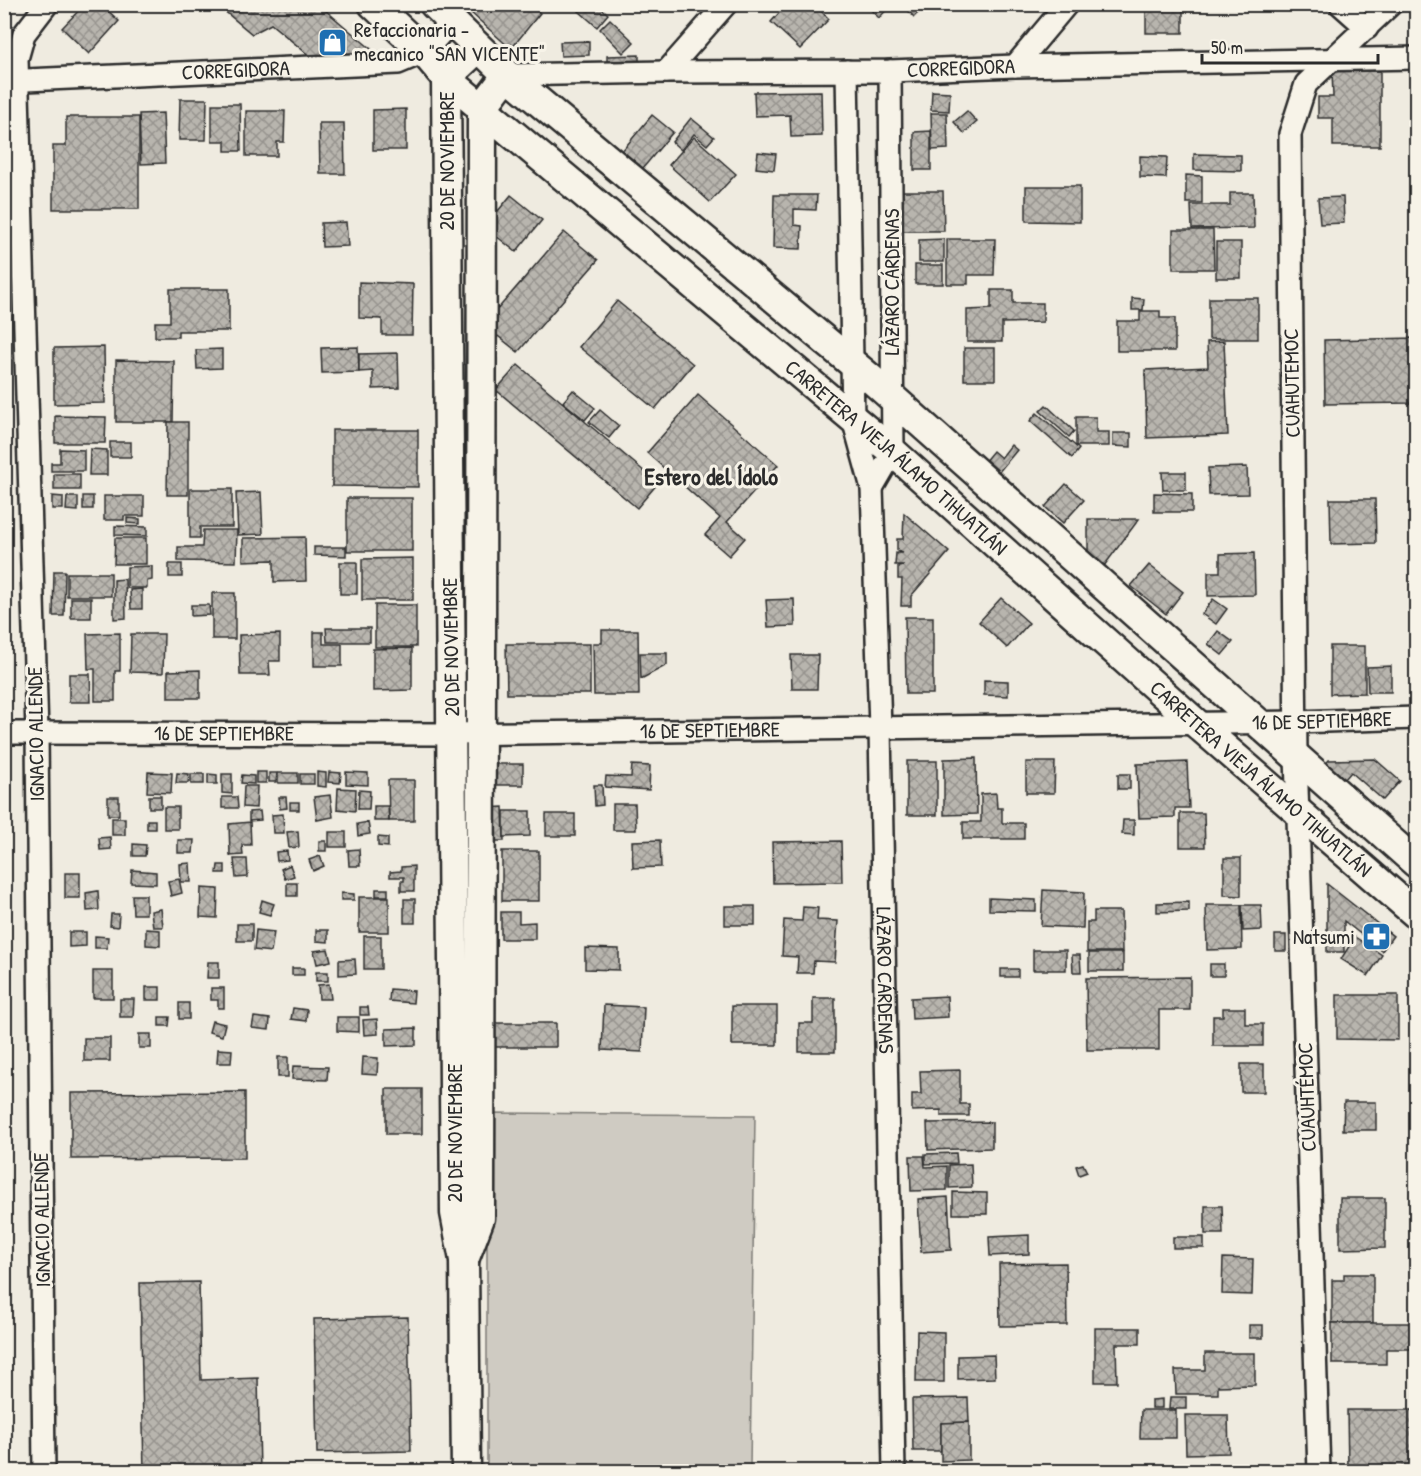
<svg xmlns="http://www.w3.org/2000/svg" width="1421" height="1476" font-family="'Patrick Hand',sans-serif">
  <defs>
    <pattern id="building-cross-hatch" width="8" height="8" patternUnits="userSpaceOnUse" patternTransform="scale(1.5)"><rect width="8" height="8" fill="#b8b5ae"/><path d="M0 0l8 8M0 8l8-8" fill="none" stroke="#96938e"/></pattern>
  </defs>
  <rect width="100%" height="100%" fill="#efebe0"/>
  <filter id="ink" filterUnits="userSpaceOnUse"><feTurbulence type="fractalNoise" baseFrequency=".0167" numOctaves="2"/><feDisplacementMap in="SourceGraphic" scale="12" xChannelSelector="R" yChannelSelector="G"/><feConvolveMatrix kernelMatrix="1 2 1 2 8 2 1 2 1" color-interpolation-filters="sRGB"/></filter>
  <g filter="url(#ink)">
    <!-- green -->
    <path fill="#cfcbc2" stroke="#7d7b76" stroke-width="1.5" d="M487,1113L755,1115L750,1467L647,1472H487Z"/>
    <!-- building -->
    <g fill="url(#building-cross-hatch)" stroke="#2b2b2b" stroke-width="1.5">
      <path d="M85,4H101L119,21L89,54L62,28Z"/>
      <path d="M216,4H318L383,59L317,62L271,24L252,34Z"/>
      <path d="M461,4H476L470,12Z"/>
      <path d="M476,4H530L540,13L511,49L470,12Z"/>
      <path d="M571,4H597L608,14L597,27Z"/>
      <path d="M787,4H814L829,19L800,49L771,22Z"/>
      <path d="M865,4H892L879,18Z"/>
      <path d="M902,4H927L914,17Z"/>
      <rect x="1146" y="5" width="37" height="28"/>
      <path d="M610,19L634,42L623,53L600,29Z"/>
      <path d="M589,41V55L561,56L560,42Z"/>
      <path d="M639,55V66L607,67V56Z"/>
      <path d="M1332,71H1380V146H1333V118H1318V97H1333Z"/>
      <path d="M821,91L822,136L791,137L790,115L755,116L754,92Z"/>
      <path d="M932,91L950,92L949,111L931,110Z"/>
      <path d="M180,99H207L206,140H179Z"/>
      <path d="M212,104H240L241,151H225V141H212Z"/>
      <path d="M406,109V150H373V110Z"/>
      <path d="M246,111H285L284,142H277V156H246Z"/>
      <path d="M967,111L977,122L964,133L954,122Z"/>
      <path d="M163,113L165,163L141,164L139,114Z"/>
      <path d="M931,113H947L948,149L932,150Z"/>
      <path d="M652,115L673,132L638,174L617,157Z"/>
      <path d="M66,117H139V209H53V146H66Z"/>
      <path d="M691,118L714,137L707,145L694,134L681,150L672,142Z"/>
      <path d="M319,123H344L345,174H320Z"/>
      <path d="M931,131V170H914V132Z"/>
      <path d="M694,137L736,174L710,202L669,165Z"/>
      <path d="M758,152L776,154L774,170L756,168Z"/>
      <path d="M1194,154L1241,155V171L1194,170Z"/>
      <path d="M1140,156L1167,157L1166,178L1140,177Z"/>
      <path d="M1186,175L1202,176V203H1186Z"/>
      <path d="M1026,186H1080V222L1026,221Z"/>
      <path d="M896,191H943L944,231H896Z"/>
      <path d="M1230,193H1253L1254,228L1192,229L1191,205H1230Z"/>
      <path d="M511,195L542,220L516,252L485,227Z"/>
      <path d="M774,195H817L816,210L794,209V225L802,226L801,249L773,248Z"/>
      <path d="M1343,197L1344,223L1320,224L1318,198Z"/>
      <path d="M346,222L348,246L322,247L321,223Z"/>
      <path d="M1173,230H1213L1214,269H1173Z"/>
      <path d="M564,232L598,260L518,352L484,325Z"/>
      <path d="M944,239V262H919V240Z"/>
      <path d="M947,239H995L994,275H968V284H947Z"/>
      <rect x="1216" y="242" width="25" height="36"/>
      <rect x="915" y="265" width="28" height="19"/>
      <path d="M359,282L413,284L412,335H382V319L359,318Z"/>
      <path d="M170,289H229V331H178V337H155V322H170Z"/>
      <path d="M991,290H1013V303H1043V322L1002,323V342H967V310L991,309Z"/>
      <path d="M1132,298L1144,299L1143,310H1132Z"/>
      <rect x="1209" y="298" width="49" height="41"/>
      <path d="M617,301L693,364L655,409L579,347Z"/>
      <path d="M1140,311H1160V318H1175V351H1117V321H1140Z"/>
      <path d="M1416,338V403L1325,404L1324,340Z"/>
      <path d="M1224,341L1228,435L1147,438L1145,370L1208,367L1207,342Z"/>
      <path d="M104,347L105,403L54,404V348Z"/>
      <path d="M358,347L359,372L322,373L321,348Z"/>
      <rect x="964" y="348" width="31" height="32"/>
      <path d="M222,349V368L197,369L196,350Z"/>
      <path d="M398,353L399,388L373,389V371L359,372V354Z"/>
      <path d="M116,360L174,361L173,422H116Z"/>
      <path d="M518,365L658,483L637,508L496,390Z"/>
      <path d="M573,390L595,408L585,420L563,402Z"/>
      <path d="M698,395L778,465L727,522L745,538L729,556L705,535L720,518L647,453Z"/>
      <path d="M1046,405L1074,431L1069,437L1040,411Z"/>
      <path d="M600,410L619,426L609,438L589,422Z"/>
      <path d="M1037,413L1079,449L1072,458L1030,421Z"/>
      <path d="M55,416L106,417L105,443H55Z"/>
      <path d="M1076,417H1096V432H1109V446H1076Z"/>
      <path d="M168,422H188V495H167Z"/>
      <path d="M332,430H418V487L332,486Z"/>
      <path d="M1113,433H1131V447L1113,446Z"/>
      <rect x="110" y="442" width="21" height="15"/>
      <path d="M1011,445L1017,450L998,473L984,462L993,451L1001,458Z"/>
      <path d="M60,449L84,450V471H51V463H60Z"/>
      <path d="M90,449L107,450V475H89Z"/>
      <path d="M1247,467L1248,494L1209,495L1208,468Z"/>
      <path d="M1162,472H1186V490H1163Z"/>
      <rect x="54" y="474" width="26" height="16"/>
      <path d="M1066,484L1084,500L1063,523L1045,507Z"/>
      <path d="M190,489H232V527H200V538H190Z"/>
      <path d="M261,492L263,534L238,535L236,493Z"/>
      <path d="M1154,493L1192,494V512H1154Z"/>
      <path d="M52,496L63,497V509H52Z"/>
      <rect x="83" y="496" width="10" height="13"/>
      <path d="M104,496H144V516H124V520H104Z"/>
      <path d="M67,497H78V511L66,510Z"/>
      <rect x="347" y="498" width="65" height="53"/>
      <path d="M1330,499H1375L1376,543L1331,544Z"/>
      <path d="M904,513L949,552L911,596V606H901L902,579H898V566L904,565H895L896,553H903L897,551V539H903Z"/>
      <path d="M127,518L140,519V524L127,523Z"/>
      <path d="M1088,519H1139L1104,566L1088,554Z"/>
      <path d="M115,526L147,527V536L115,535Z"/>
      <path d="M203,530H237L236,562L178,561V547H202Z"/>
      <path d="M305,537L306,581L274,582V560L243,561V538Z"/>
      <path d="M115,538H146V564H114Z"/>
      <path d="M314,547H346V556L314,555Z"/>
      <path d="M1254,553L1255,595L1208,596V572H1220V554Z"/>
      <path d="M413,558V600H362V559Z"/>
      <rect x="340" y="562" width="17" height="32"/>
      <rect x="169" y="564" width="13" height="13"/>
      <path d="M1149,565L1183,592L1166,614L1131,586Z"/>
      <path d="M152,566V580L147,581V588H127V567Z"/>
      <path d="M54,571H65L64,616H53Z"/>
      <rect x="67" y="573" width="44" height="23"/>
      <path d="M125,579L126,618L114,619V580Z"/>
      <path d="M142,589V609H131L130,590Z"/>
      <rect x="212" y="593" width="23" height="46"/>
      <rect x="71" y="598" width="20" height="20"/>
      <path d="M1001,598L1029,623L1007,648L979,622Z"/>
      <path d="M794,599L795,626L768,627L766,600Z"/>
      <path d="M1213,599L1227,609L1216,624L1202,614Z"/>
      <path d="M191,605H209L210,615L191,616Z"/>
      <rect x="375" y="605" width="41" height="42"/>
      <path d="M905,617H933V694H906Z"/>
      <path d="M326,628H370V642H327Z"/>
      <path d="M602,630H638L639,695H594L593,643H602Z"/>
      <path d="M1218,631L1233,642L1222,655L1208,644Z"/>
      <path d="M314,632H323V644H342V666H314Z"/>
      <path d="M120,633V671H115V701H95V669H88L87,634Z"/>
      <path d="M131,634H164L163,673L130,672Z"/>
      <path d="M280,634V661H269L270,675H240L239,635Z"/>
      <path d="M506,644H590V694H507Z"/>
      <path d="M1330,646H1365V693L1330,694Z"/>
      <path d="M412,648V690L373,691V649Z"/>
      <path d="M640,653H667V665L641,679Z"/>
      <path d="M791,655H818L817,689H792Z"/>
      <path d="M1391,666V692H1368L1367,667Z"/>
      <path d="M200,670V698H168V671Z"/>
      <path d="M69,674H90L91,702H69Z"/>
      <path d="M984,680L1008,681V696L984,695Z"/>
      <path d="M976,758L977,814L944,815V759Z"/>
      <path d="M1375,759L1400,781L1383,800L1351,772L1340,785L1322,768L1329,760Z"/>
      <rect x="907" y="761" width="30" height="54"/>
      <path d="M1026,762H1055L1054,793H1026Z"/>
      <path d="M1187,762L1189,808H1175V817L1139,818L1137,764Z"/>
      <rect x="482" y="764" width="41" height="21"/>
      <path d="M632,765L650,766L649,790L605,787L606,776L631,777Z"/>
      <path d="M148,772L172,773L171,793L147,792Z"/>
      <rect x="256" y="772" width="10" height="11"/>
      <path d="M317,772L326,773V787L317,786Z"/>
      <path d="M329,772L341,773L340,783L328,782Z"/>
      <path d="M346,772L368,773V785L346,784Z"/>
      <path d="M177,773L189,774L188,783H176Z"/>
      <path d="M269,773H277L276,782H269Z"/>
      <rect x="278" y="773" width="20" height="10"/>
      <rect x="191" y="774" width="13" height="10"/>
      <path d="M208,774L217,775V784H208Z"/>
      <path d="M222,774H232V794L222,793Z"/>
      <rect x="300" y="774" width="14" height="10"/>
      <rect x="1118" y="774" width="12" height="15"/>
      <path d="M242,775L254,776V784L241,783Z"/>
      <path d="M388,780H414V821H389Z"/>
      <path d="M594,785H602L603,805L595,806Z"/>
      <path d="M244,786H257L256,808L243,807Z"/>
      <path d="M338,788L356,789L355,811L337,809Z"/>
      <path d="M359,790L370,791L369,809H358Z"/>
      <path d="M996,793L997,808H1002V823H1024V839H963V822H981V794Z"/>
      <path d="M330,795L333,817L317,820L314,797Z"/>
      <rect x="149" y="796" width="12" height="12"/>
      <rect x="108" y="797" width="11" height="18"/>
      <path d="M222,797H237L238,808H222Z"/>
      <path d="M279,797H286L287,808L280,809Z"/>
      <rect x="290" y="802" width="9" height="8"/>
      <path d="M613,804H635L636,830H613Z"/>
      <path d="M374,806H388L389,821H374Z"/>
      <rect x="164" y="807" width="14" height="22"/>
      <path d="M503,807L504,841H485L484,808Z"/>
      <path d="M260,811L261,820L249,821V812Z"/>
      <path d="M504,811H530V836L504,837Z"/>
      <path d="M1180,813H1204L1205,847H1180Z"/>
      <path d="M283,814L284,833H273L272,815Z"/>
      <rect x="546" y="814" width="29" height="22"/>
      <rect x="112" y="818" width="13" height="17"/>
      <rect x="147" y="820" width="8" height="9"/>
      <path d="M1123,820H1134V835L1122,834Z"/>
      <path d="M250,822L251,845H242L243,855L230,856L229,824Z"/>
      <path d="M368,822L370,834L358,836L357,824Z"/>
      <path d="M298,831L299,847L289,848L287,832Z"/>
      <rect x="329" y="832" width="17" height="15"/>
      <path d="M110,837L111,849L100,850L99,838Z"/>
      <path d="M378,837L388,838V847L378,846Z"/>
      <path d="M178,840H194L193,853H178Z"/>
      <path d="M660,840L661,867L633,868L632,841Z"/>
      <rect x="319" y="841" width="7" height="10"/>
      <path d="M841,841L842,882L773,883L772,842Z"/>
      <path d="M133,844L146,845L145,856H133Z"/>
      <path d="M359,849L360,866H349L348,850Z"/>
      <path d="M287,851L288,860L277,861L276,852Z"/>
      <rect x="502" y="851" width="37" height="50"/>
      <path d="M320,856L324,866L313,871L309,860Z"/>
      <path d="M1224,858H1241V896L1224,895Z"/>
      <path d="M234,859H247L248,877L236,878Z"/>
      <path d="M190,863L191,882H181L180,864Z"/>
      <path d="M218,865H225V873H217Z"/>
      <path d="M290,865L294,876L285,879L281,869Z"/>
      <path d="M414,866V891H401V881H404V877H390V872L401,871V867Z"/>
      <path d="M132,870L156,872V884L131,883Z"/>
      <rect x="65" y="873" width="15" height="25"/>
      <path d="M179,879L182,893L171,896L168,881Z"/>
      <rect x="287" y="883" width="10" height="13"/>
      <path d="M1327,884L1393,936L1382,951L1344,921V952H1327Z"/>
      <path d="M201,888L218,889L217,918L200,917Z"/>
      <rect x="376" y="889" width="12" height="7"/>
      <path d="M1043,890L1084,892L1083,928L1041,926Z"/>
      <path d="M98,891L99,910L87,911L86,893Z"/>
      <path d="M341,893L354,894V900H341Z"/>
      <path d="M132,895H146V914H133Z"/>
      <rect x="359" y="897" width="30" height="35"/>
      <path d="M989,898L1036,900V911L989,910Z"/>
      <rect x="404" y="899" width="11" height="24"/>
      <path d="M262,900L274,904L270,915L259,912Z"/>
      <path d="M1189,902V911L1157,912V903Z"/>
      <path d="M1206,905H1241L1242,949L1207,950Z"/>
      <path d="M1242,905H1261L1262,930L1243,931Z"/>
      <rect x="725" y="906" width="30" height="19"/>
      <path d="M803,907L818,908L817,920L838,921L835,962L814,961L813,973H797L798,957L782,956L784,920L802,921Z"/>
      <path d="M161,909L163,927H153L151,911Z"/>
      <path d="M1094,911H1121L1122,952H1087V922H1094Z"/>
      <path d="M501,912H519V923L535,922V939H501Z"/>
      <path d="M111,914H119L118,927L110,926Z"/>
      <rect x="237" y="924" width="15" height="17"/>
      <path d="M146,929L160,930V946L146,945Z"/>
      <path d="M256,930L274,932L271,952L254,950Z"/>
      <path d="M316,930H328V942L316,941Z"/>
      <path d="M69,932H86V946L69,947Z"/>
      <rect x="1275" y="935" width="11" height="16"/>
      <path d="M95,936L108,937L107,948H95Z"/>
      <rect x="364" y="936" width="17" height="33"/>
      <path d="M1355,937L1382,955L1368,976L1341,959Z"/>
      <path d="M585,948L619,949V970L585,969Z"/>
      <path d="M328,949L331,961L317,964L314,951Z"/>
      <rect x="1033" y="950" width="33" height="20"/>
      <rect x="1089" y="953" width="34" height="18"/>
      <path d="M1072,955H1080L1081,972H1073Z"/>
      <path d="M355,959L356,974L339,975V960Z"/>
      <path d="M208,962H219V978H207Z"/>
      <rect x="1210" y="964" width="14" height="12"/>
      <rect x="292" y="968" width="12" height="7"/>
      <rect x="1001" y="969" width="17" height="8"/>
      <rect x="93" y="971" width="20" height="27"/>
      <rect x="316" y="972" width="12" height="9"/>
      <path d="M1190,977V1010H1159V1050H1087L1086,978Z"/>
      <path d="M329,984L331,999H319L318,985Z"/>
      <rect x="146" y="987" width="14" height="13"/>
      <path d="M211,988H224V1008H218V1000H211Z"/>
      <path d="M390,989L414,991L413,1003L389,1001Z"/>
      <path d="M1337,995H1398V1040L1337,1039Z"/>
      <path d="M947,996L948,1017L912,1019L911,998Z"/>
      <path d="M813,998H835V1052H799V1023H813Z"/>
      <path d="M120,999H134L133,1017H120Z"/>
      <rect x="179" y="1003" width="10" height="16"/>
      <path d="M604,1005L644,1007L642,1052L602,1050Z"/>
      <rect x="732" y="1006" width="45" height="39"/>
      <path d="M360,1007H368L369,1015H360Z"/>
      <path d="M293,1008L307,1010L306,1021L291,1019Z"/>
      <path d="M1223,1008H1245V1024H1263V1046H1213V1016H1223Z"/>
      <path d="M159,1017H170L169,1026H159Z"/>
      <path d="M254,1017L270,1019L269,1030L252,1028Z"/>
      <path d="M337,1017H359V1032L337,1031Z"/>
      <path d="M377,1019L378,1034L364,1035L363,1020Z"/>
      <path d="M212,1021L225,1024L222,1036L209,1032Z"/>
      <rect x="493" y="1023" width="63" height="24"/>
      <path d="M416,1028V1045L386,1046V1029Z"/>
      <rect x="139" y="1034" width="12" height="14"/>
      <rect x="84" y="1038" width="26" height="23"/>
      <path d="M218,1049L232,1050L231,1063H217Z"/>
      <rect x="278" y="1057" width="10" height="20"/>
      <path d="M363,1057L378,1058L377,1075L362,1074Z"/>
      <rect x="1241" y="1064" width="23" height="28"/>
      <path d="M293,1066L328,1067L327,1080L292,1079Z"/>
      <path d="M960,1070V1104H969V1116H941V1110L912,1111V1094H921L920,1071Z"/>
      <rect x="386" y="1089" width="36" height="45"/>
      <path d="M245,1092V1158L71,1159V1093Z"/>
      <path d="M1344,1102H1376V1130H1343Z"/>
      <path d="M992,1122V1148L928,1150L927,1123Z"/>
      <path d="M956,1153L957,1163L925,1164V1154Z"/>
      <path d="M910,1156H924L925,1167L947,1166V1190L911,1191Z"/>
      <path d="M971,1164L972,1187L949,1188V1165Z"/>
      <path d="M1083,1164L1087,1172L1079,1175L1076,1166Z"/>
      <path d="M953,1192L987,1193V1214H953Z"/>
      <path d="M948,1197L951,1250L921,1252L918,1199Z"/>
      <path d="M1340,1198H1385V1248L1340,1249Z"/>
      <path d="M1205,1206H1222L1223,1234H1205Z"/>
      <path d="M1029,1235V1254L990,1256L989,1237Z"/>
      <rect x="1173" y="1237" width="31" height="11"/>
      <path d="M1223,1258L1253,1259L1252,1295L1222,1294Z"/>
      <path d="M1066,1263L1067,1325L1000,1326L999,1264Z"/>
      <path d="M1344,1274H1373V1323H1332V1280H1344Z"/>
      <path d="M199,1282L201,1380L258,1378L260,1472H144L140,1283Z"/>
      <path d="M408,1317L411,1451L317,1453L314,1319Z"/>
      <path d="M1332,1323H1416V1349H1386V1364H1332Z"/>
      <rect x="1249" y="1325" width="14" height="13"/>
      <path d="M1095,1328H1140V1344H1116L1117,1382H1095Z"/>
      <path d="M917,1331L944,1332V1382H916Z"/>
      <path d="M1205,1353H1255V1385L1218,1386V1394H1176L1175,1370H1205Z"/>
      <path d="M994,1355L995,1378L958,1379V1356Z"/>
      <path d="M1170,1397H1186V1409H1169Z"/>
      <path d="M968,1398L969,1422L941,1423V1451H913L912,1399Z"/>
      <path d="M1162,1399V1408H1152V1400Z"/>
      <path d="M1141,1410H1176V1438H1140Z"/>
      <path d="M1347,1410H1416V1469H1348Z"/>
      <path d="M1185,1415H1228L1229,1453L1186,1454Z"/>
      <path d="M969,1422V1460L941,1461V1423Z"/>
    </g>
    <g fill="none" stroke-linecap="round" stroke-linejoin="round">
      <defs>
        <g id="street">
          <path d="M1340,4L1367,28"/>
          <path d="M1015,66L1067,4"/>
          <path id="s1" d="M847,71L853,419L872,488L880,728L894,1472"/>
          <path d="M666,72L726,4"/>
          <path id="s2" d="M507,75L666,72L890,71L1015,66L1416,58"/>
          <path id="s3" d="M4,81L398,63L424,52L452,21"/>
          <path d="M872,488L893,452L890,71"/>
          <path id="s4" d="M4,733L452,734L1296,722L1416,718"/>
          <path d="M44,1472L37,733L17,59L24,34L47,4"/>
          <path d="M1319,1472L1296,756L1290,134L1306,84L1391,4"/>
        </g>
        <g id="secondary">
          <path id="s5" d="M373,4L424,52L446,78L893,452L1197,724L1416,914"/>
          <path d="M434,4L507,75L870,378L1416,863"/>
          <path d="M464,1260L480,1218L482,108L507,75"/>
          <path d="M466,1472L464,1260L455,1213L446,78L478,48"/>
        </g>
      </defs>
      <!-- street casing -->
      <use href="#street" stroke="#2b2b2b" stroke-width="26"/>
      <!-- secondary casing -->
      <use href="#secondary" stroke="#2b2b2b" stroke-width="33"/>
      <!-- street -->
      <use href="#street" stroke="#f7f3e8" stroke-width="21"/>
      <!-- secondary -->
      <use href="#secondary" stroke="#f7f3e8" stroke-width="28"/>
    </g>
  </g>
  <!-- icons -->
  <defs>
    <symbol id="shop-square" viewBox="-11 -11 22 22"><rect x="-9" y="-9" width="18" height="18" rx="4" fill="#1f6fb2" stroke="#f7f3e8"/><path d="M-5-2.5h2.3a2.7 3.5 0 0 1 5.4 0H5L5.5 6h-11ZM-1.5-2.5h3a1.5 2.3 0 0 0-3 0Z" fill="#fff"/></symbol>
    <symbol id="pharmacy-square" viewBox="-11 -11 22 22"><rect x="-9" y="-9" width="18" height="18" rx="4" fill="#1f6fb2" stroke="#f7f3e8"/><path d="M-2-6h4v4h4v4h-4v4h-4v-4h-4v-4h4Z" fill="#fff"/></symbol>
  </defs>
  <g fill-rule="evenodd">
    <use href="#shop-square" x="316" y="26" width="33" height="33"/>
    <use href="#pharmacy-square" x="1360" y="920" width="33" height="33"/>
  </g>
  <g text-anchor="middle" stroke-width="6" stroke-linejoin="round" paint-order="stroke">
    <!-- poi labels -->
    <g font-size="21" fill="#2b2b2b" stroke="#f7f3e8" text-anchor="start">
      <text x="354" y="37">Refaccionaria -<tspan x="354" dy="24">mecanico "SAN VICENTE"</tspan></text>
      <text x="1355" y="944" text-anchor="end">Natsumi</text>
    </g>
    <!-- street labels -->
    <g font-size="21" fill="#2b2b2b" stroke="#f7f3e8">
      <text dy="7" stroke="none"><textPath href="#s2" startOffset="454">CORREGIDORA</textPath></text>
      <text dy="7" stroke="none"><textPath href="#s3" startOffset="232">CORREGIDORA</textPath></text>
      <text transform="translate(447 161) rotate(-90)" y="7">20 DE NOVIEMBRE</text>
      <text transform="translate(892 282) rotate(-90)" y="7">LÁZARO CÁRDENAS</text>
      <text transform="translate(1292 383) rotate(-91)" y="7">CUAHUTEMOC</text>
      <text dy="7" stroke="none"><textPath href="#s5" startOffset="693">CARRETERA VIEJA ÁLAMO TIHUATLÁN</textPath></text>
      <text transform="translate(451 647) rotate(-91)" y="7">20 DE NOVIEMBRE</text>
      <text dy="7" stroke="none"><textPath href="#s4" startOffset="1318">16 DE SEPTIEMBRE</textPath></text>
      <text dy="7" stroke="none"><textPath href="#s4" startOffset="706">16 DE SEPTIEMBRE</textPath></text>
      <text dy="7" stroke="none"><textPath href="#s4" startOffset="220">16 DE SEPTIEMBRE</textPath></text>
      <text transform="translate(36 734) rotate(-91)" y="7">IGNACIO ALLENDE</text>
      <text dy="7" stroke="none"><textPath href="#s5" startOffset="1179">CARRETERA VIEJA ÁLAMO TIHUATLÁN</textPath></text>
      <text dy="7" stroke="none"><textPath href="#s1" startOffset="912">LÁZARO CÁRDENAS</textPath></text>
      <text transform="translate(1307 1097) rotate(-92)" y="7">CUAUHTÉMOC</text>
      <text transform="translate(455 1133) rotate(-90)" y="7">20 DE NOVIEMBRE</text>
      <text transform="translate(42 1220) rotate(-91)" y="7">IGNACIO ALLENDE</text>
    </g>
    <!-- quarter labels -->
    <g font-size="24" font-weight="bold" fill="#2b2b2b" stroke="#f7f3e8">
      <text x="711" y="485">Estero del Ídolo</text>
    </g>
  </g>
  <!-- margin -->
  <rect width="1421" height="1476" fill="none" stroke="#f7f3e8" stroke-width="24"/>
  <rect x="12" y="12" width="1397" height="1452" fill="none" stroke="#2b2b2b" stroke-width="2" filter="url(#ink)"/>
  <!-- scale -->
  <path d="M1202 54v9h176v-9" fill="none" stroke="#2b2b2b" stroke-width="3"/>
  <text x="1211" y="54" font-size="18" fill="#2b2b2b" stroke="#f7f3e8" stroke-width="4.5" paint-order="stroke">50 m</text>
</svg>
